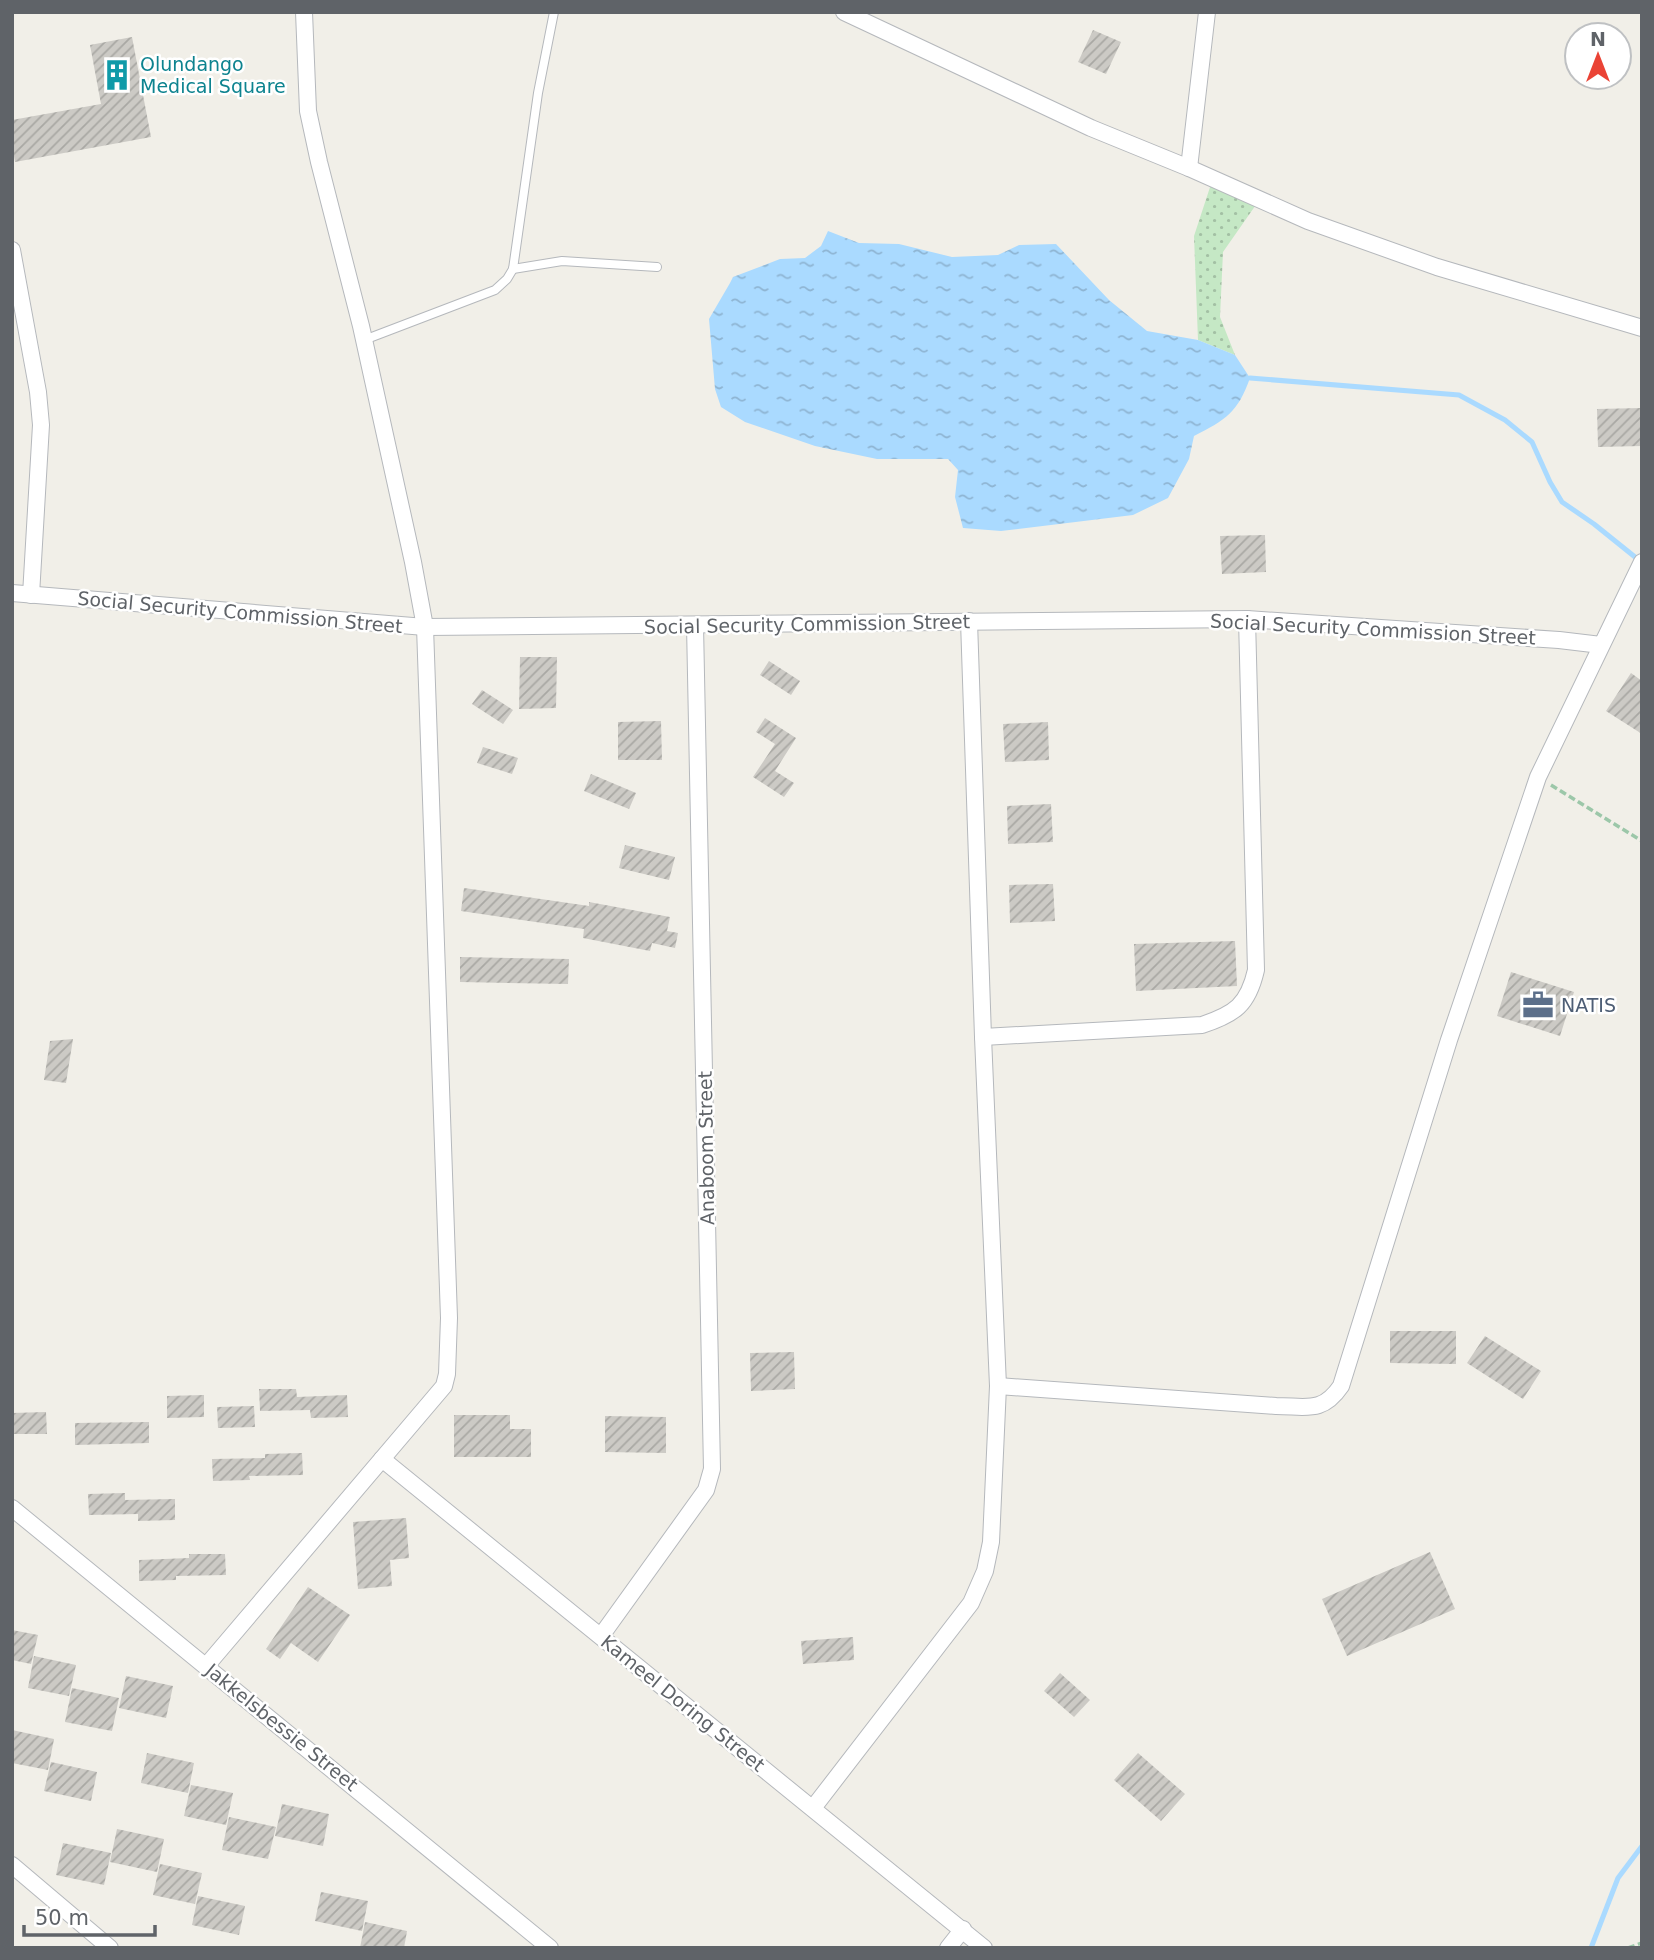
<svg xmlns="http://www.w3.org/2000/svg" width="1654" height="1960" font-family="'DejaVu Sans',sans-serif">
  <defs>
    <pattern id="green-dots" width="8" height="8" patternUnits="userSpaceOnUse" patternTransform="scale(1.75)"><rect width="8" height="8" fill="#c5e8c5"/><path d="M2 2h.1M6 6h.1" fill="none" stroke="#a3c0a4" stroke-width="1.8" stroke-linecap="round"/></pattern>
    <pattern id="water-ripples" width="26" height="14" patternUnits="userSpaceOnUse" patternTransform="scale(1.75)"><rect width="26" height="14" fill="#aadaff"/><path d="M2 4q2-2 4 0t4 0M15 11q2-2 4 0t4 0" fill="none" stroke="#8eb4d2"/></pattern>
    <pattern id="building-hatch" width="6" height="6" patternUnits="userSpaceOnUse" patternTransform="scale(1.75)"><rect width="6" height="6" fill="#cccac5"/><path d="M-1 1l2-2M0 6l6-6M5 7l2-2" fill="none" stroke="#a9a8a4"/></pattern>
  </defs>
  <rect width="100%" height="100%" fill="#f1efe8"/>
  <!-- green -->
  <path fill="url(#green-dots)" d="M1213,178L1260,199L1223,252L1220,317L1235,355L1198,340L1194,236Z"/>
  <!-- water -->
  <path fill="url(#water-ripples)" d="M828,231L859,243L899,244L952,257L998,255L1019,245L1056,244L1109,300L1147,331L1198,340L1235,355L1250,378C1238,412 1226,420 1194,436L1189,459L1168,498L1133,515L1001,531L963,528L955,497L958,470L948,459H877L815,446L745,422L721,407L715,389L709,319L730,283L733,277L780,259L805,258L821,246Z"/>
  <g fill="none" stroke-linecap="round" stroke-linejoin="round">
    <!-- stream -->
    <g stroke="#aadaff" stroke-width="5">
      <path d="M1250,378L1459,395L1505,420L1532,442L1550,482L1562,502L1594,524L1640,561"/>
      <path d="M1591,1948L1618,1878L1642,1846"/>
    </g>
  </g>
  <!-- building -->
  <g fill="url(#building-hatch)">
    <path d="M1093,30L1121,42L1106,74L1078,62Z"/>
    <path d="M132,37L151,137L15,162L12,145V120L101,104L90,45Z"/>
    <path d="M1641,408L1642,446L1598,447L1597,409Z"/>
    <path d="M1265,535L1266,572L1222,574L1220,536Z"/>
    <path d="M520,657H557L556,708L519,709Z"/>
    <path d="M769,661L800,681L791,695L760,675Z"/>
    <path d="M1631,673L1642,681V734L1606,711Z"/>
    <path d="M482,690L513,710L503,724L472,704Z"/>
    <path d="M765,718L796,738L775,771L794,783L784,797L753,777L775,744L756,732Z"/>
    <path d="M661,721L662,760H618V722Z"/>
    <path d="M1048,722L1049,760L1005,762L1003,724Z"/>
    <path d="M483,747L518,758L512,774L477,763Z"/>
    <path d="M591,774L636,793L629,809L584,791Z"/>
    <path d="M1051,804L1053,842L1008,844L1007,806Z"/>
    <path d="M625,845L675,857L669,880L619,868Z"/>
    <path d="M1053,884L1055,921L1010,923L1009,885Z"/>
    <path d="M464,888L589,906V902L670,917L667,931L678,933L675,948L652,943L650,951L583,938L584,929L461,911Z"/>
    <path d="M1235,941L1237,986L1136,991L1134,944Z"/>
    <path d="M460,957L569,959L568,984L460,982Z"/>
    <path d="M1511,972L1574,992L1560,1036L1497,1016Z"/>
    <path d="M73,1039L66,1083L44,1080L50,1041Z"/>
    <path d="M1390,1331H1456V1364L1390,1363Z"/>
    <path d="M1485,1336L1541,1371L1523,1399L1467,1363Z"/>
    <path d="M794,1352L795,1389L751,1391L750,1353Z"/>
    <path d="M259,1389H296L297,1397L347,1395L348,1417L311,1418L310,1410L260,1411Z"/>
    <path d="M204,1395V1417L167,1418V1396Z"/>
    <path d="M254,1406L255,1427L218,1428L217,1407Z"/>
    <path d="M46,1412L47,1434H12V1413Z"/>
    <path d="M454,1415H510V1429H531V1457H454Z"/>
    <path d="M605,1416L666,1417V1453L605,1452Z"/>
    <path d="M149,1422V1443L75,1445V1423Z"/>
    <path d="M302,1453L303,1475L249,1476L250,1480L213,1481L212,1459L265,1458V1454Z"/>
    <path d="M125,1493V1500L175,1499V1520L138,1521V1514L89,1515L88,1494Z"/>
    <path d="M406,1518L409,1558L390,1560L392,1586L358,1589L353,1522Z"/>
    <path d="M1430,1552L1455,1609L1347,1656L1322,1599Z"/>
    <path d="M189,1554H225L226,1575L176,1576V1580L139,1581V1560L189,1558Z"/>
    <path d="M308,1587L350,1615L318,1662L291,1643L280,1659L266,1649Z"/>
    <path d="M12,1630L38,1635L31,1664L12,1660Z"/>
    <path d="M853,1637L854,1660L803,1664L801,1641Z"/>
    <path d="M34,1656L76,1665L69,1696L28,1688Z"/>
    <path d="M1060,1673L1090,1700L1074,1717L1044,1691Z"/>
    <path d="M126,1676L173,1686L166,1718L119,1708Z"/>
    <path d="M72,1688L119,1698L112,1731L65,1722Z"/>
    <path d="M12,1730L54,1739L48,1770L12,1763Z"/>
    <path d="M147,1753L194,1763L188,1793L141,1783Z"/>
    <path d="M1138,1753L1185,1794L1161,1821L1114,1780Z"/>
    <path d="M51,1762L97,1772L91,1801L44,1791Z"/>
    <path d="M191,1785L233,1793L226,1825L184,1816Z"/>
    <path d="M282,1804L329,1814L323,1846L275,1836Z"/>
    <path d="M229,1817L276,1827L268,1859L222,1850Z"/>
    <path d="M117,1829L164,1839L157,1872L110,1862Z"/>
    <path d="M63,1843L111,1853L104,1885L56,1875Z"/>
    <path d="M160,1864L202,1873L195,1904L153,1895Z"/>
    <path d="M321,1892L368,1901L362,1931L315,1921Z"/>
    <path d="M198,1896L245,1906L239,1935L192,1925Z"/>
    <path d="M365,1922L407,1931L404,1948H360Z"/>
  </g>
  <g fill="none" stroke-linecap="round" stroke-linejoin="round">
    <defs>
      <g id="service">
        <path d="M513,269L562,261L657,267"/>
        <path d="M364,340L495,290L507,279L513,269L538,93L554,12"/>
      </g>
      <g id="minor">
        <path d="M844,12L1091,128L1189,168L1308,221L1437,267L1642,328"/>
        <path d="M1189,168L1207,12"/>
        <path d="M12,250L38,392L41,425L31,595"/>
        <path d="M12,593L425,627L1247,619L1559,640L1601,645"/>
        <path d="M983,1037L1202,1025C1235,1014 1248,1005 1256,970L1247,619"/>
        <path d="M998,1386L1276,1406C1306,1406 1322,1414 1341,1386L1449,1040L1538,777L1642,562"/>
        <path d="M382,1459L984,1948"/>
        <path d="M12,1508L550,1948"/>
        <path d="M601,1636L706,1490L712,1469L695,625"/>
        <path d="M207,1665L444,1386L447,1374L449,1318L425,627L413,562L361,326L319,162L308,111L304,12"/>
        <path d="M813,1808L971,1603L985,1571L991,1542L998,1386L983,1037L969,621"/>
        <path d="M12,1865L110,1948"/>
        <path d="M948,1948L963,1929"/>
      </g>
    </defs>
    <!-- service casing -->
    <use href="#service" stroke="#b5b8bc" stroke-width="10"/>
    <!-- minor casing -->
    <use href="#minor" stroke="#b5b8bc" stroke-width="18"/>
    <!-- path -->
    <g stroke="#9cc7a9" stroke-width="3.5" stroke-dasharray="7 3.5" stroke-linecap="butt">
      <path d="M1551,785L1642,841"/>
      <path d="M1628,1948L1642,1943"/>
    </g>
    <!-- service -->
    <use href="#service" stroke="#fff" stroke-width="8"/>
    <!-- minor -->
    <use href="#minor" stroke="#fff" stroke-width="16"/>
  </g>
  <!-- icons -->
  <defs>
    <symbol id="building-bare" viewBox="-9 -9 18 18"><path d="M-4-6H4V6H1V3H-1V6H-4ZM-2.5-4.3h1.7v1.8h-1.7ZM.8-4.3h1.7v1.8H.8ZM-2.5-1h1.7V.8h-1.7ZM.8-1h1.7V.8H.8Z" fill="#0f9aa8" stroke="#fff" stroke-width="2.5" paint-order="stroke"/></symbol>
    <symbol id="office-bare" viewBox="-9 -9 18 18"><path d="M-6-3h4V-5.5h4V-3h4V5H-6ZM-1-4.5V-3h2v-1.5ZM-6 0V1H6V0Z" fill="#5c6f8a" stroke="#fff" stroke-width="2.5" paint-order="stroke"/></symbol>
  </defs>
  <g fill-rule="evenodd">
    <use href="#building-bare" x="95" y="53" width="44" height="44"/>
    <use href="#office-bare" x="1516" y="983" width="44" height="44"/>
  </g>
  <g text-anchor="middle" stroke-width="5" stroke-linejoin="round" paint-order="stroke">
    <!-- culture labels -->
    <g font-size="19" fill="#0d838f" stroke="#fff" text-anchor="start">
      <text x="140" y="71">Olundango<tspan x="140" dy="22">Medical Square</tspan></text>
    </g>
    <!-- street labels -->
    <g font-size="19" fill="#5f6368" stroke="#fff">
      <text transform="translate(240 612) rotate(5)" y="7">Social Security Commission Street</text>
      <text transform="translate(807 624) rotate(-1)" y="7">Social Security Commission Street</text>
      <text transform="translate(1373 629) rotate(3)" y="7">Social Security Commission Street</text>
      <text transform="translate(706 1148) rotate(-91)" y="7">Anaboom Street</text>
      <text transform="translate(683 1703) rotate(39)" y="7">Kameel Doring Street</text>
      <text transform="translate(282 1727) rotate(39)" y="7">Jakkelsbessie Street</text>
    </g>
    <!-- service labels -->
    <g font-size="19" fill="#4e5e75" stroke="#fff" text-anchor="start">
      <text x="1561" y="1012">NATIS</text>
    </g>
  </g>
  <!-- border -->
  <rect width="1654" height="1960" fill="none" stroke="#5f6368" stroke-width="28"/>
  <!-- north arrow -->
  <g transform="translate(1598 56)"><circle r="33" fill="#ffffff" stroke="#bfc1c3" stroke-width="2"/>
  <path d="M0-5L12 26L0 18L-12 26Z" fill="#ea4335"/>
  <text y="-10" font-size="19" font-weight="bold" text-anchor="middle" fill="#5f6368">N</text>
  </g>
  <!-- scale -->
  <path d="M24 1925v10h131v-10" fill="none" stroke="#5f6368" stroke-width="3.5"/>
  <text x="35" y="1925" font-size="21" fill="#5f6368" stroke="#ffffff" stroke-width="5" paint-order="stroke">50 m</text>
</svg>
